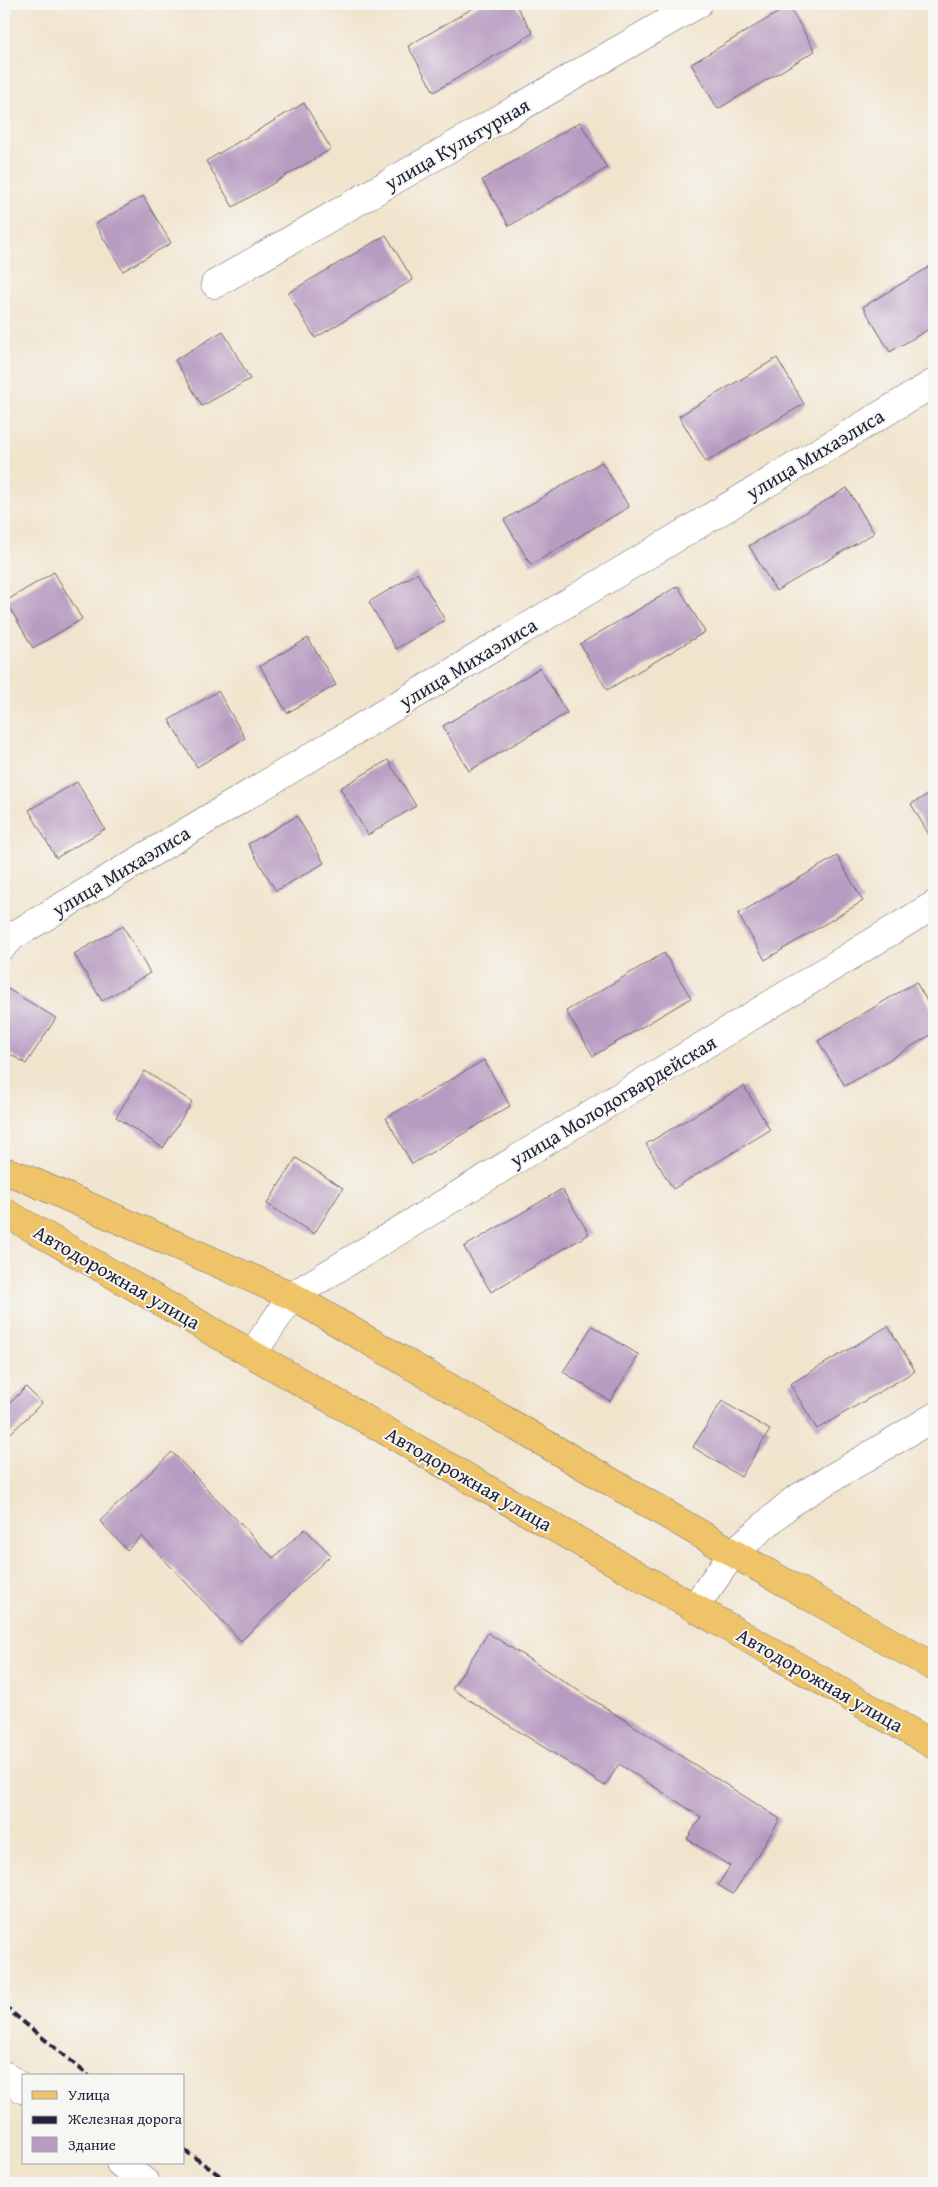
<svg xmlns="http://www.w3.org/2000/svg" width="938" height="2187" font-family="'Gentium Book Plus',serif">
  <rect width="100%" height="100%" fill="#f6f6f2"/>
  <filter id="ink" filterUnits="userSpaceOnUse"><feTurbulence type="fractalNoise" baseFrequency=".02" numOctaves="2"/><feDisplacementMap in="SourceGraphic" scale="10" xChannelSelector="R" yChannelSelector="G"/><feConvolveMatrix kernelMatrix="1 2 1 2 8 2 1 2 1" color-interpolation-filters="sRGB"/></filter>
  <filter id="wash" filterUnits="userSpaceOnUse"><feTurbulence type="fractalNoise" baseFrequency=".0096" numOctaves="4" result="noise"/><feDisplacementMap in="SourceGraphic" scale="20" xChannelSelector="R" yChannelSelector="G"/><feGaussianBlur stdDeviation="1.12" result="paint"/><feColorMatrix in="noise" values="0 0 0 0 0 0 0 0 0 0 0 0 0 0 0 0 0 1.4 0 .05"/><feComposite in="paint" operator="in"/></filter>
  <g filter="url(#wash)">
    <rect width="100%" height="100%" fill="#f1e4cd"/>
    <g id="blocks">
      <!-- building -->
      <g fill="#b89bc1">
        <path d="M480,4H515L533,33L434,92L408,46Z"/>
        <path d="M789,6L815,51L718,109L691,64Z"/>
        <path d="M304,103L331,149L233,207L206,161Z"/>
        <path d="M580,122L607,168L509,226L482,180Z"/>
        <path d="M143,196L171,243L123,271L95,224Z"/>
        <path d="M386,235L413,280L315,338L288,293Z"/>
        <path d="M934,264V326L890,352L863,307Z"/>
        <path d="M223,331L250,379L202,406L175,360Z"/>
        <path d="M777,358L804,404L706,462L679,416Z"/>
        <path d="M602,462L629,507L531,565L504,520Z"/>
        <path d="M847,488L874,533L776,591L749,546Z"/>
        <path d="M54,572L82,619L33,648L6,601Z"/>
        <path d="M417,573L445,620L396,649L369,602Z"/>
        <path d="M678,586L705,632L607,690L580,644Z"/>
        <path d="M308,638L336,685L287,713L260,666Z"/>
        <path d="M540,668L567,713L469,771L443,726Z"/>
        <path d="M218,691L245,738L197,767L169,720Z"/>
        <path d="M388,760L416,806L368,835L340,788Z"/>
        <path d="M77,782L105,829L56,858L29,810Z"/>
        <path d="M934,791V843L911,804Z"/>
        <path d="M297,816L324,863L276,891L248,844Z"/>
        <path d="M837,856L863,901L765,960L738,914Z"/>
        <path d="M123,926L150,973L102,1001L74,954Z"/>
        <path d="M664,953L691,998L593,1056L566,1011Z"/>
        <path d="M916,982L934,1013V1033L845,1086L818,1041Z"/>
        <path d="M8,989L56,1018L26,1064L4,1050V996Z"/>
        <path d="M484,1060L510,1106L412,1164L386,1118Z"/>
        <path d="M145,1071L192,1102L163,1148L116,1117Z"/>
        <path d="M744,1086L770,1130L673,1189L646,1144Z"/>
        <path d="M296,1158L343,1188L314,1234L267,1204Z"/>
        <path d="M562,1189L589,1234L491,1292L464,1247Z"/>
        <path d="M592,1326L639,1355L610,1401L563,1372Z"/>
        <path d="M888,1326L915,1371L817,1429L790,1384Z"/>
        <path d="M26,1387L42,1403L11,1433L4,1426V1409Z"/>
        <path d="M722,1401L770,1430L741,1477L693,1447Z"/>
        <path d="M172,1452L273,1558L305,1529L331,1555L241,1641L142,1536L127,1550L100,1521Z"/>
        <path d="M488,1633L780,1819L733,1894L718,1885L730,1866L687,1839L701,1817L619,1764L605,1786L452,1689Z"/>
      </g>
    </g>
  </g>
  <g filter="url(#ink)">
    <use href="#blocks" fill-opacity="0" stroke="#6a666e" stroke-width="1"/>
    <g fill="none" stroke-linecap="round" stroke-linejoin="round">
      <defs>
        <g id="minor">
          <path d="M215,284L698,4"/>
          <path d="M4,945L13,936L934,383"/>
          <path d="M252,1354L292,1296L934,905"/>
          <path d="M694,1608L733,1553L793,1501L934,1417"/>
          <path d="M4,2075L24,2090"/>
          <path d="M120,2163L146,2183"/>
        </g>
        <g id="major">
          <path d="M4,1171L20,1176L292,1296L733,1553L934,1667"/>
          <path d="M4,1212L934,1745"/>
        </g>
      </defs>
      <!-- minor casing -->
      <use href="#minor" stroke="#6a666e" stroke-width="29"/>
      <!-- major casing -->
      <use href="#major" stroke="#6a666e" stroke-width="29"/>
      <!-- minor -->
      <use href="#minor" stroke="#fff" stroke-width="28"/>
      <!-- major -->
      <use href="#major" stroke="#efc469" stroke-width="28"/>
      <!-- rail -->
      <g stroke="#22223b" stroke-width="4" stroke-dasharray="8 4" stroke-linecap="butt">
        <path d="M4,2006L89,2076"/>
        <path d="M184,2150L230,2183"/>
      </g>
    </g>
  </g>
  <g text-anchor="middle" stroke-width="4" stroke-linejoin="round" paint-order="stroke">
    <!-- street labels -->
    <g font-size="20" fill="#22223b" stroke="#f6f6f2">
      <text transform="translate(457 144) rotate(-30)" y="7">улица Культурная</text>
      <text transform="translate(815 454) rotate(-31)" y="7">улица Михаэлиса</text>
      <text transform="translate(468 663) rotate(-31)" y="7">улица Михаэлиса</text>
      <text transform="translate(121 871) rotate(-31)" y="7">улица Михаэлиса</text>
      <text transform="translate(613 1101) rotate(-31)" y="7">улица Молодогвардейская</text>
      <text transform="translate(117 1277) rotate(30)" y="7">Автодорожная улица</text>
      <text transform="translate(469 1479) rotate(30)" y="7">Автодорожная улица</text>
      <text transform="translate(820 1680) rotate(30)" y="7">Автодорожная улица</text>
    </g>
  </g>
  <!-- margin -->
  <rect width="938" height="2187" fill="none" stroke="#f6f6f2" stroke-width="20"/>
  <!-- legend -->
  <rect x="22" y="2074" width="162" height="90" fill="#f6f6f2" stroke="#a1a1a9"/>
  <rect x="32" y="2091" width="25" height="8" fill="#efc469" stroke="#a1a1a9"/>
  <text x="68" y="2100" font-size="15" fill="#22223b">Улица</text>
  <rect x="32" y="2116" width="25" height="8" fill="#22223b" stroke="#a1a1a9"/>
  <text x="68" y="2124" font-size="15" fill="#22223b">Железная дорога</text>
  <rect x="32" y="2137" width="25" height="15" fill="#b89bc1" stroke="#a1a1a9"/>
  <text x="68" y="2150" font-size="15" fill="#22223b">Здание</text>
</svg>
